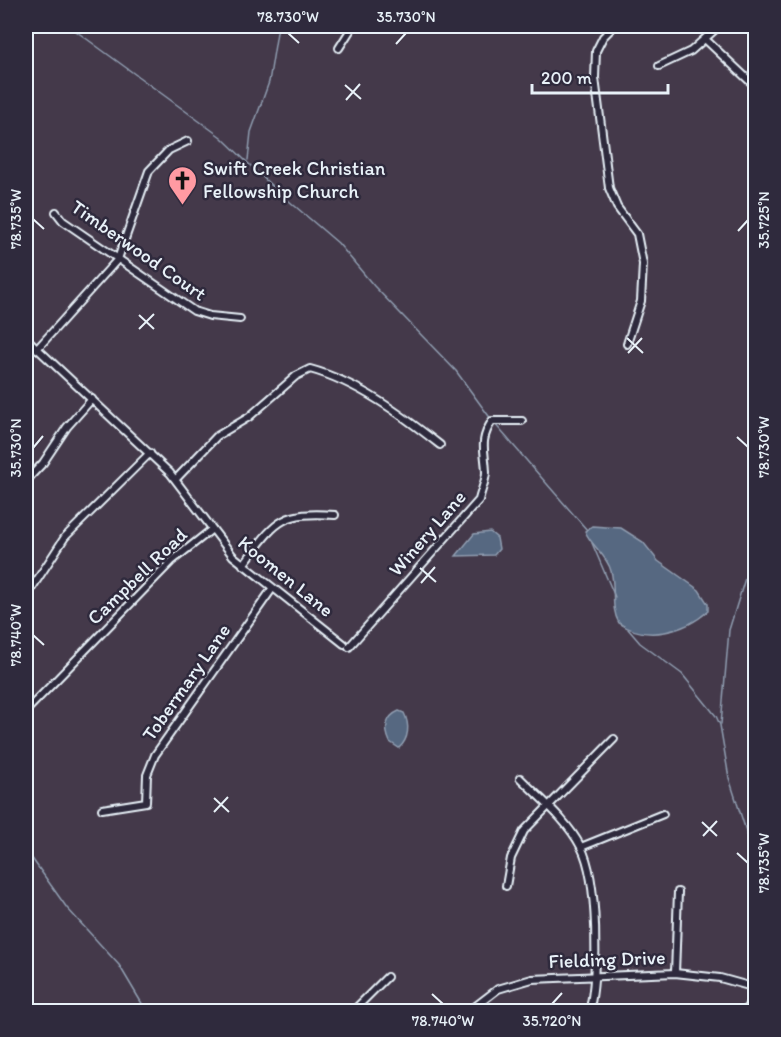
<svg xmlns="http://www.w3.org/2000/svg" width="781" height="1037" font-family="Itim,sans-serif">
  <rect width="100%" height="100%" fill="#44394a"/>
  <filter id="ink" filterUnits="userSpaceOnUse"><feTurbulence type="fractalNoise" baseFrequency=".0167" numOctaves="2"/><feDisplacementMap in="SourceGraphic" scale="12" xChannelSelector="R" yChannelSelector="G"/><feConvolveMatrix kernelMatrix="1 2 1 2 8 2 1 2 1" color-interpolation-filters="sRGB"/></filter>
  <g filter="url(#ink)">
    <!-- water -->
    <g fill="#566781" stroke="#909eb1" stroke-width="1.5">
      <path d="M592,526L621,528L643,542L658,561L699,590L708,604V611C685,632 646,642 619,623C610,608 616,588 611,571C607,555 591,546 585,531Z"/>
      <path d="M490,532L497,538L499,549L494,555L456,556L474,534Z"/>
      <path d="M399,711L404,713C410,725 409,739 399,748L390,742C384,729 385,717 399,711Z"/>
    </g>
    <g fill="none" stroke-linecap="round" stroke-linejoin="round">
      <!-- stream -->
      <g stroke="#909eb1" stroke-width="1.5">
        <path d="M69,26L221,137L275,189L338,243L374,286L456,371L491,419"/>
        <path d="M248,160L251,132L269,82L278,26"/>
        <path d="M494,423L587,530"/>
        <path d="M592,543L615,597"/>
        <path d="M628,629L640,643L682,674L716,716L720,725L729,778L756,862"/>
        <path d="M721,724L729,630L756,543"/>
        <path d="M26,850L67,908L119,965L147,1012"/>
      </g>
      <defs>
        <g id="minor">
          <path d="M614,26L603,37L596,51L595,78L609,188L617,207L637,234L643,264L641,301L627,344"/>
          <path d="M705,39L756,87"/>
          <path d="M339,48L353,26"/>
          <path d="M659,66L691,51L719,26"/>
          <path d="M56,212L63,221L194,311L210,316L240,319"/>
          <path d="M26,338L170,473L233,556L344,644"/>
          <path d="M37,349L118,259L149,171L169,150L188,141"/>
          <path d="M176,479L217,436L249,417L296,376L310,369C358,382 402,415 440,445"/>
          <path d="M26,481L43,463L67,427L92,399"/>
          <path d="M243,565C276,522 279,511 335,515"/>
          <path d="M26,597L65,537L150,453"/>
          <path d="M349,647L479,500C481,491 486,480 486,472C485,449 479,442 492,421H522"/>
          <path d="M26,711L172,561L211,530"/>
          <path d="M520,778C542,800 567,820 581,847C598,879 599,976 589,1012"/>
          <path d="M102,809L146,802L147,775L155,755L272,589"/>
          <path d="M581,847L663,814"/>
          <path d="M506,886L511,858L524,831L614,739"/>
          <path d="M675,973L678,892"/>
          <path d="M352,1012L387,977"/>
          <path d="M468,1012L498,989L532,979L675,973L720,978L756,988"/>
          <path d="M745,1012L756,991"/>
        </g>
      </defs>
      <!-- minor casing -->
      <use href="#minor" stroke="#e8f1f8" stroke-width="10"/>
      <!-- minor -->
      <use href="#minor" stroke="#2f2a3d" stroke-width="6"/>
    </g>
  </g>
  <!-- ticks -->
  <path fill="none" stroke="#e8f1f8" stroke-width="2" d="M288,33L299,43M396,44L406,33M345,85L361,99M346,100L360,84M33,219L44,229M738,231L748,220M139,315L154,329M139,329L154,314M627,338L643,353M628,353L642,338M737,437L748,447M33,448L43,436M420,568L436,582M421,583L435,567M33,635L44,645M214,798L229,812M214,812L228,797M702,822L717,836M703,836L717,821M737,853L748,863M432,994L443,1004M552,1004L562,993"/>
  <!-- icons -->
  <defs>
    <symbol id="church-pin" viewBox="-11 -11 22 30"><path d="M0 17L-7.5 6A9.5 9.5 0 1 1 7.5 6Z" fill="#ff9aa2" stroke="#2f2a3d"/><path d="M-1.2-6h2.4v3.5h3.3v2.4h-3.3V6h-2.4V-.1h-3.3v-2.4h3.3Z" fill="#111"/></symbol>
  </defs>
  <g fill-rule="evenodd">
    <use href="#church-pin" x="166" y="164" width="33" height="45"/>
  </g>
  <g text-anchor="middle" stroke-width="5" stroke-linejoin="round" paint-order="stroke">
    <!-- poi labels -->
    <g font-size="20" fill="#e8f1f8" stroke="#2f2a3d" text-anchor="start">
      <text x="203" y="175">Swift Creek Christian<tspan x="203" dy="23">Fellowship Church</tspan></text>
    </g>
    <!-- street labels -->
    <g font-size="20" fill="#e8f1f8" stroke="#2f2a3d">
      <text transform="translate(139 250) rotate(35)" y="7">Timberwood Court</text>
      <text transform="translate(427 533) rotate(-49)" y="7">Winery Lane</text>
      <text transform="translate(137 576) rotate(-44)" y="7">Campbell Road</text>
      <text transform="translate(286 576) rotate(39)" y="7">Koomen Lane</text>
      <text transform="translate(186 682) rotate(-55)" y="7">Tobermary Lane</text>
      <text transform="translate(607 959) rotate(-2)" y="7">Fielding Drive</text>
    </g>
  </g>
  <!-- margin -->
  <rect width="781" height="1037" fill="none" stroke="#2f2a3d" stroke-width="66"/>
  <!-- scale -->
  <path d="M532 84v9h136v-9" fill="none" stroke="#e8f1f8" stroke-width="3"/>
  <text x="541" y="84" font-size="18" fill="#e8f1f8" stroke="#2f2a3d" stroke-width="4.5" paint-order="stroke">200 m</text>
  <rect x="33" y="33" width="715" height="971" fill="none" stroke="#e8f1f8" stroke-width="2"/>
  <g font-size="15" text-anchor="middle" fill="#e8f1f8">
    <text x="288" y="22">78.730°W</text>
    <text x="406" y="22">35.730°N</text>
    <text transform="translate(16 219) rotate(-90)" y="5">78.735°W</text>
    <text transform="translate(764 220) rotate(-90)" y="5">35.725°N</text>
    <text transform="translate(764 447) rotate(-90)" y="5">78.730°W</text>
    <text transform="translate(16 448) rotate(-90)" y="5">35.730°N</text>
    <text transform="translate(16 635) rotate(-90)" y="5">78.740°W</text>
    <text transform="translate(764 863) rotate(-90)" y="5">78.735°W</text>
    <text x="443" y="1026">78.740°W</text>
    <text x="552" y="1026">35.720°N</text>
  </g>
</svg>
